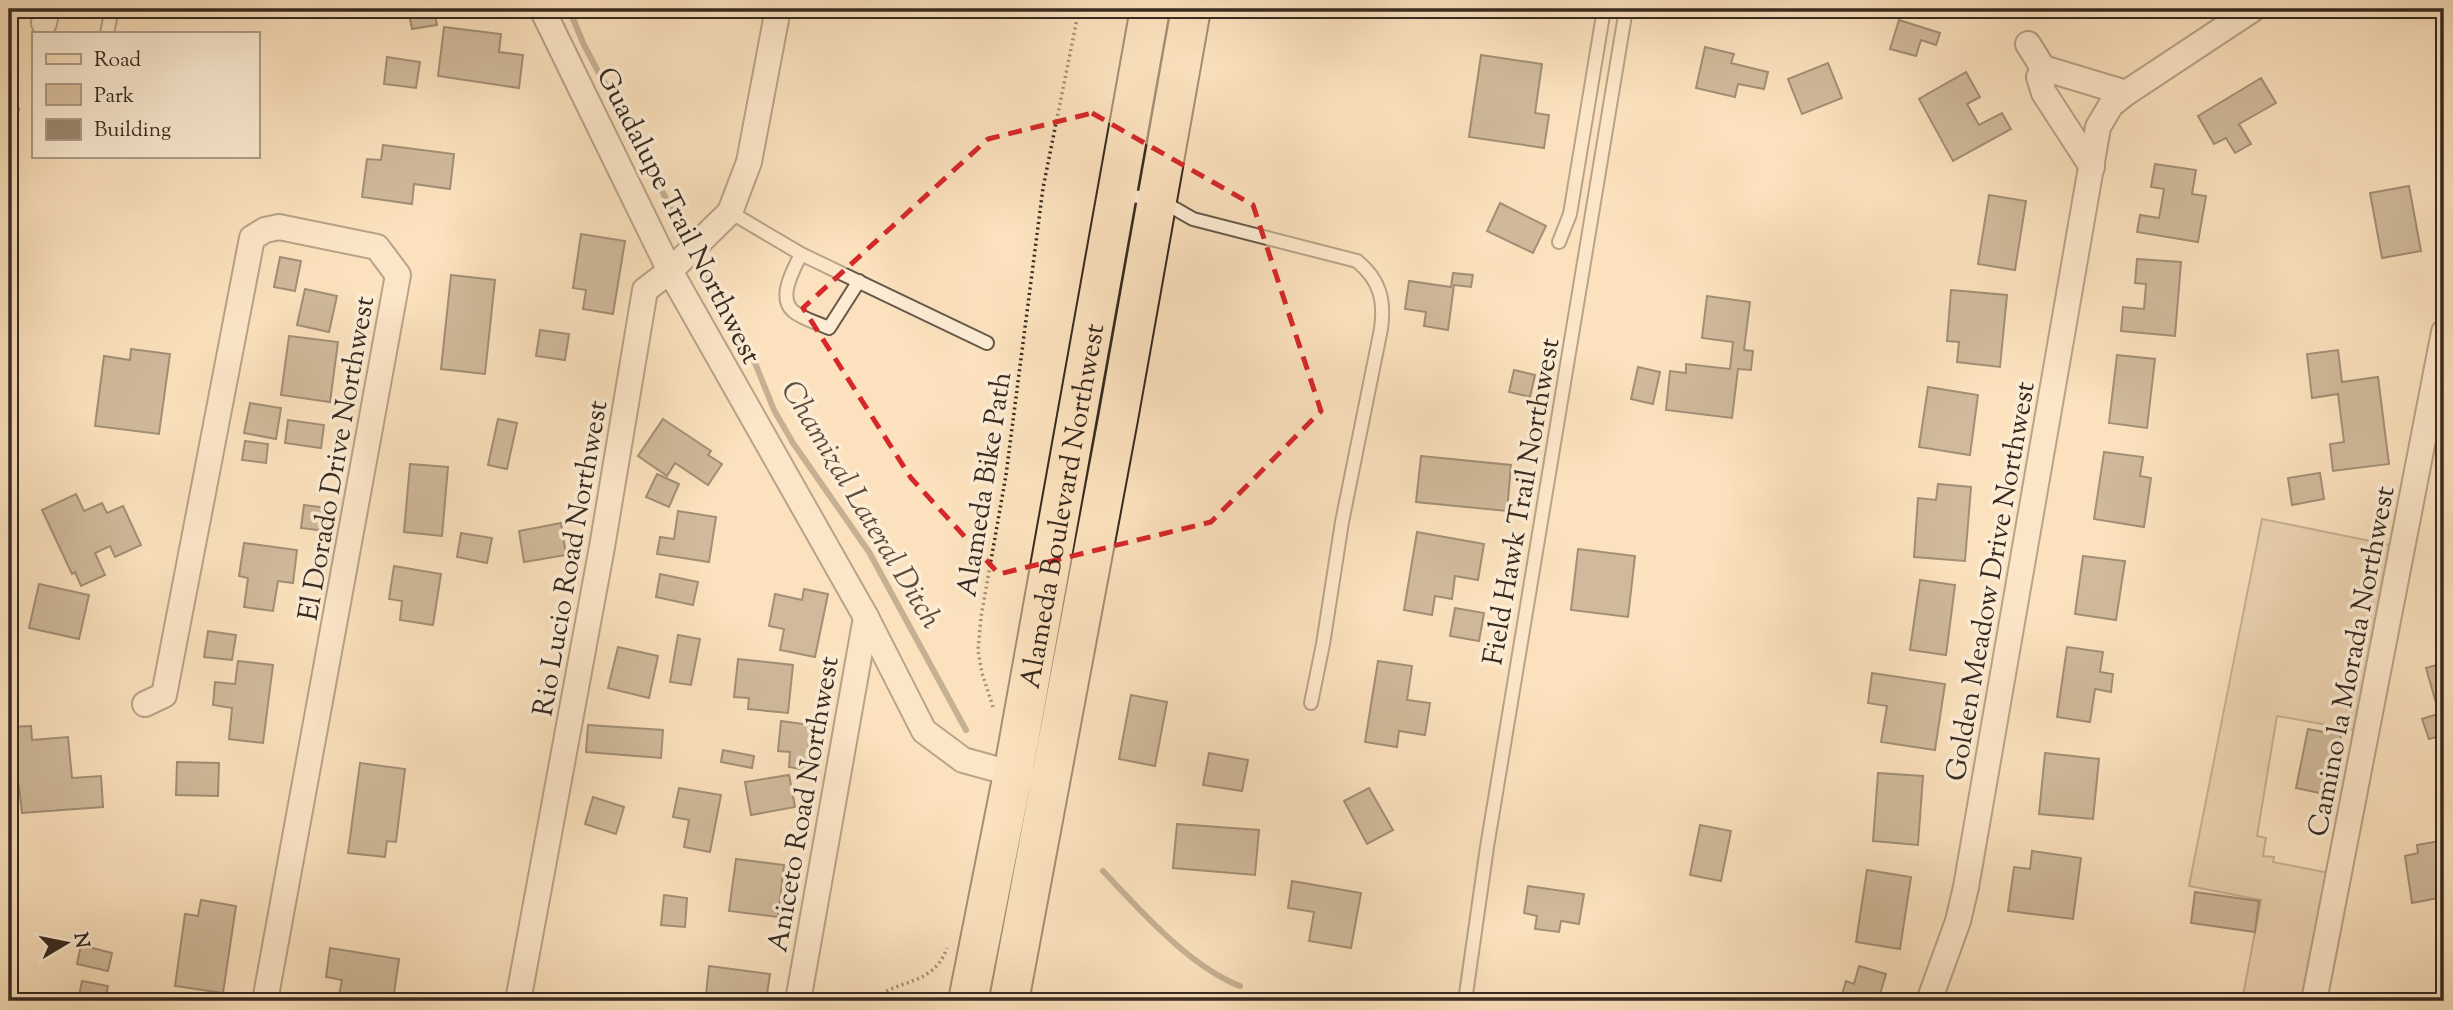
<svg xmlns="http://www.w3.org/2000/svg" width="2453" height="1010" font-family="'Sorts Mill Goudy',serif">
  <rect width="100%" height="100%" fill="#fbe1bd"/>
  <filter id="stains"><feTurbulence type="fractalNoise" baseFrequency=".00286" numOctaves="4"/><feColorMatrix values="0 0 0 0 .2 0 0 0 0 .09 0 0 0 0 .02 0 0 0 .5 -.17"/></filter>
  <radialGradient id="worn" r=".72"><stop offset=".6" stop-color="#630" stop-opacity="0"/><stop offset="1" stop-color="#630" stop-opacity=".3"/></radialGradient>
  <!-- green -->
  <path fill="#dac2a2" stroke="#887662" stroke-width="2" d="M2262,519L2395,546L2361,731L2277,716L2257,836L2266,838L2263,856L2274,857L2273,862L2334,874L2309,1001H2242L2261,900L2189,886Z"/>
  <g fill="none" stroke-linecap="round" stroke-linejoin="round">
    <!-- stream -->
    <g stroke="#84735f" stroke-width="6">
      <path d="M569,9L584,45L684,232"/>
      <path d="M702,264L755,363L774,410L793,443L869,552L966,730"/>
      <path d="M1103,871C1141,911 1189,966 1240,986"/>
      <path d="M1277,999L1284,1001"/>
    </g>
  </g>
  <!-- building -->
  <g fill="#9c8972" stroke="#362a21" stroke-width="2">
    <path d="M408,9H434L437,25L412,29Z"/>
    <path d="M1899,20L1940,33L1936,45L1921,40L1916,56L1890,49Z"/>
    <path d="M444,27L501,34L499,52L523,55L519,88L438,76Z"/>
    <path d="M1705,47L1734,54L1731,63L1768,72L1764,89L1738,84L1735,97L1696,88Z"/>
    <path d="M1481,55L1542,64L1535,113L1549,115L1544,148L1469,137Z"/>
    <path d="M387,57L420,62L416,88L384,84Z"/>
    <path d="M1828,63L1842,98L1802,114L1788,79Z"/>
    <path d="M1966,72L1980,97L1967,104L1979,125L2002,113L2011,129L1953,161L1919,99Z"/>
    <path d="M2261,78L2276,103L2239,124L2251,144L2235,153L2226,138L2214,144L2198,116Z"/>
    <path d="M9,106L19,109L13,133L9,132Z"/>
    <path d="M383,145L454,154L450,189L414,184L412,204L362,197L367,159L381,160Z"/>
    <path d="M2155,164L2196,170L2192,194L2206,196L2198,242L2137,232L2140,215L2159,218L2164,189L2151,187Z"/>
    <path d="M2409,186L2421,251L2382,258L2370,193Z"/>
    <path d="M1989,195L2026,201L2015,270L1978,264Z"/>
    <path d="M1500,203L1546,226L1533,253L1487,231Z"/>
    <path d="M581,234L625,241L613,314L583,309L586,290L573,288Z"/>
    <path d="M280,257L301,261L295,291L274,287Z"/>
    <path d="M2137,259L2181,262L2175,336L2121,331L2123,307L2144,309L2146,284L2135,283Z"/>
    <path d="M1453,273L1473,275L1471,287L1454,285L1448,330L1424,326L1426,312L1405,309L1409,281L1451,287Z"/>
    <path d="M451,275L495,280L485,374L441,369Z"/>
    <path d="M305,289L337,296L329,332L297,325Z"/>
    <path d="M1951,290L2007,295L2000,367L1957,362L1959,342L1947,341Z"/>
    <path d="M1707,296L1750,302L1744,350L1753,351L1751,370L1738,369L1732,418L1666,410L1670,371L1686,373V364L1730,369L1733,342L1702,338Z"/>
    <path d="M540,330L569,334L565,360L536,356Z"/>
    <path d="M289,336L338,342L330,402L281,395Z"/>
    <path d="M131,349L170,354L159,434L95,426L104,356L130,360Z"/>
    <path d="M2338,350L2342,382L2378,377L2389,464L2333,471L2330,444L2344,442L2338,394L2312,398L2307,354Z"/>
    <path d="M2117,355L2155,359L2147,428L2109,423Z"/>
    <path d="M1638,367L1660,372L1653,404L1631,399Z"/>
    <path d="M1514,370L1535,375L1530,397L1509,392Z"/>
    <path d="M1928,387L1978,395L1970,455L1919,447Z"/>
    <path d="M250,403L281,408L276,439L244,433Z"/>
    <path d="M498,419L517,423L507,469L488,465Z"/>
    <path d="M663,419L711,451L708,455L722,464L708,485L675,463L667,476L638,456Z"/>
    <path d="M288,420L324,425L321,448L285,443Z"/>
    <path d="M245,441L268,444L266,463L242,460Z"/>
    <path d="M2104,452L2143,457L2140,476L2151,478L2144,527L2094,519Z"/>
    <path d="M1421,456L1511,465L1507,511L1416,502Z"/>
    <path d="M410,464L448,467L442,536L404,532Z"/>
    <path d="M2320,473L2324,499L2292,505L2288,478Z"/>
    <path d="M657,474L679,484L669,507L646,497Z"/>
    <path d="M1938,484L1971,487L1965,561L1914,557L1918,498L1936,500Z"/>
    <path d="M76,494L84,511L102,503L107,513L123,506L141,545L115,557L110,546L95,553L105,575L81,586L75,572L72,574L42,510Z"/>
    <path d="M304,505L328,508L325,531L301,528Z"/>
    <path d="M678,511L716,517L709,562L657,554L660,537L674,539Z"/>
    <path d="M561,523L566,555L524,562L519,531Z"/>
    <path d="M1417,532L1484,544L1478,580L1455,576L1452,599L1435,596L1432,615L1404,610Z"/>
    <path d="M461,533L492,538L487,563L457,557Z"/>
    <path d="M244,543L297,550L293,583L278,581L273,611L244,607L248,578L239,576Z"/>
    <path d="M1578,549L1635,556L1628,617L1571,610Z"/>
    <path d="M2083,556L2125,561L2116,620L2075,614Z"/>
    <path d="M394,566L441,574L433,625L400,620L402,601L389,599Z"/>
    <path d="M660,574L698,582L693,605L656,597Z"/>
    <path d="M1920,580L1955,585L1946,655L1910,650Z"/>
    <path d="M39,584L89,595L79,639L29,628Z"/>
    <path d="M804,589L828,594L815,657L780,650L784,629L769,626L775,594L802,600Z"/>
    <path d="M1455,608L1484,613L1479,641L1450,636Z"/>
    <path d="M208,631L236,635L232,660L204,657Z"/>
    <path d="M678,635L700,639L691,685L670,682Z"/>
    <path d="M618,647L658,656L649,698L608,688Z"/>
    <path d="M2067,647L2103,652L2100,672L2113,674L2111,692L2095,689L2090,722L2057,717Z"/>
    <path d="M738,659L793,665L788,713L748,709L749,698L734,697Z"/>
    <path d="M238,661L273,665L263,743L229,739L232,708L213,705L215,682L235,684Z"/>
    <path d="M1378,661L1412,666L1407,700L1430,703L1425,735L1399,731L1397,747L1365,742Z"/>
    <path d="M2443,663L2444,701L2436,703L2426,668Z"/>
    <path d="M1872,673L1945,684L1935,750L1881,742L1887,706L1868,703Z"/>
    <path d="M1131,695L1167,702L1155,766L1119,759Z"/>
    <path d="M2444,712V735L2429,739L2422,719Z"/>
    <path d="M781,721L811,725L806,770L789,767L790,752L778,751Z"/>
    <path d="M588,725L663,730L661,758L586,752Z"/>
    <path d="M31,726L32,740L68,737L72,778L101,776L103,807L22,813L19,786L9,787V727Z"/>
    <path d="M2308,729L2341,735L2329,795L2296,788Z"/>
    <path d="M723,750L754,756L752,768L721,762Z"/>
    <path d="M1209,753L1248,760L1242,791L1203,785Z"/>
    <path d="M2045,753L2099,759L2093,819L2039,814Z"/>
    <path d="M177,762L219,763L218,796L176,795Z"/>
    <path d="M360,763L405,769L396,842L387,841L385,857L348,853Z"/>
    <path d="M1878,773L1923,776L1918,845L1873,841Z"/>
    <path d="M789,775L795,807L751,815L745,782Z"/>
    <path d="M679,788L721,795L710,852L684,847L689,820L673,817Z"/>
    <path d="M1369,788L1393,830L1367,844L1344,801Z"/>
    <path d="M593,797L624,807L616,834L585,824Z"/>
    <path d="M1177,824L1259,830L1255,875L1173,868Z"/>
    <path d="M1700,825L1731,831L1721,881L1690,875Z"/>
    <path d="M2440,841L2444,868V897L2412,903L2405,856L2418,853L2417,845Z"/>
    <path d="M2032,851L2081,858L2073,919L2008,911L2014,867L2030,869Z"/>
    <path d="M736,859L784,865L778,917L729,911Z"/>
    <path d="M1867,870L1911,877L1900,949L1856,942Z"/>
    <path d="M1292,881L1361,893L1351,948L1309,941L1314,912L1288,908Z"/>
    <path d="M1528,886L1584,894L1579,924L1561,921L1559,932L1535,929L1537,916L1524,913Z"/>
    <path d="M2195,892L2259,901L2255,932L2191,923Z"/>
    <path d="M664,895L687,898L685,927L661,925Z"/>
    <path d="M201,900L236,906L223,993L175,986L185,914L198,916Z"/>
    <path d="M81,945L112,953L108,971L77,964Z"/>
    <path d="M330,948L399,959L393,1001H338L342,980L326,977Z"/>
    <path d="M709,966L770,974L766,1001L706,995Z"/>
    <path d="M1859,966L1886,974L1878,1001H1840L1846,981L1854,984Z"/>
    <path d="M82,981L108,986L105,1001H78Z"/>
    <path d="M1518,995L1546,1001H1517Z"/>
    <path d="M2168,995L2199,1001H2166Z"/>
  </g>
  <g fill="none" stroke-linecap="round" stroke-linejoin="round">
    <defs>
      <g id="service">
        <path d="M107,33L112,9"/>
        <path d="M1121,195L1158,199L1193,219L1357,261C1380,280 1385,300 1381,329L1342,522L1323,644L1311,703"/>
        <path d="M730,212L801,254L987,343"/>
        <path d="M1559,242L1570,214L1604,9"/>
        <path d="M801,254C794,269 777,297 793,311C802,319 818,323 829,328L859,281"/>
        <path d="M1465,1001L1487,847L1626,9"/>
      </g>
      <g id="minor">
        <path d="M542,9L670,271L866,617L924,731L963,760L1025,777"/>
        <path d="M44,23L47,9"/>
        <path d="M2028,44L2043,68L2126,93"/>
        <path d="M2043,68L2039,77L2044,93L2092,167"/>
        <path d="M145,704L164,695L252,238L265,230L279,227L377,247L398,275L265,1001"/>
        <path d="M518,1001L602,547L645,290L670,271L730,212L749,162L778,9"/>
        <path d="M798,1001L866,617"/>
        <path d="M1929,1001L1958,921L1966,887L2098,127L2111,105L2126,93L2253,9"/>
        <path d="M2314,1001L2444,332"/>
      </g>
      <g id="primary">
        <path id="s1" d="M968,1001L1013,774L1150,9"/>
        <path d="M1009,1001L1118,419L1191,9"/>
      </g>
    </defs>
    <!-- service casing -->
    <use href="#service" stroke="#675848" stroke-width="16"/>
    <!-- minor casing -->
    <use href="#minor" stroke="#675848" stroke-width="28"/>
    <!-- primary casing -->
    <use href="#primary" stroke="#362a21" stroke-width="42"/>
    <!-- path -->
    <g stroke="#362a21" stroke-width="3.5" stroke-dasharray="2 3.5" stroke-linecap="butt">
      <path d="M993,707L982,673L978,651L981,617L1006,475L1043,188L1079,9"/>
      <path d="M873,1001C898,977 932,988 947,948"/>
    </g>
    <!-- service -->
    <use href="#service" stroke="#fcecd4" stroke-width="12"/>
    <!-- minor -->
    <use href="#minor" stroke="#fcecd4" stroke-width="24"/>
    <!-- primary -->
    <use href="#primary" stroke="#fbe1bd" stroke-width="38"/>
  </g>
  <!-- marked area -->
  <path d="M0 0H2453V1010H0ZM1092,113L1253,205L1321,411L1211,522L999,574L911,478L803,308L988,139Z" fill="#fbe1bd" fill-opacity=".55" fill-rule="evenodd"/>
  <path fill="none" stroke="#d62828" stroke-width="5" stroke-dasharray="14 9" stroke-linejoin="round" d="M1092,113L1253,205L1321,411L1211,522L999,574L911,478L803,308L988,139Z"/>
  <g text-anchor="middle" stroke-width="7" stroke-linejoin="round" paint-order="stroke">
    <!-- street labels -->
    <g font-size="28" fill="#362a21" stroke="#fcecd4">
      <text transform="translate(680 215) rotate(63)" y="10">Guadalupe Trail Northwest</text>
      <text transform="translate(335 458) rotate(-80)" y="10">El Dorado Drive Northwest</text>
      <text transform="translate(983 484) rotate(-81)" y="10">Alameda Bike Path</text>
      <text transform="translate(1520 501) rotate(-80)" y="10">Field Hawk Trail Northwest</text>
      <text dy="10" stroke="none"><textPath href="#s1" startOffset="504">Alameda Boulevard Northwest</textPath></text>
      <text transform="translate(569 558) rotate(-80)" y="10">Rio Lucio Road Northwest</text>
      <text transform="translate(1989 581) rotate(-80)" y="10">Golden Meadow Drive Northwest</text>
      <text transform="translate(2350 661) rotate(-79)" y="10">Camino la Morada Northwest</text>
      <text transform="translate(802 804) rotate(-80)" y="10">Aniceto Road Northwest</text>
    </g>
    <!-- water labels -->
    <g font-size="30" font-style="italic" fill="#5d4e40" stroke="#fcecd4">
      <text transform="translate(862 504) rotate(59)" y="10">Chamizal Lateral Ditch</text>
    </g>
  </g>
  <!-- margin -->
  <rect width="2453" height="1010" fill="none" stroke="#fbe1bd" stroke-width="35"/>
  <rect x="10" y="10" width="2432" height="989" fill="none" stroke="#362a21" stroke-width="3.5"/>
  <rect x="18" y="18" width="2418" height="975" fill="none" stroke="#362a21" stroke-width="2"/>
  <!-- legend -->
  <rect x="32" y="32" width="228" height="126" fill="#fcecd4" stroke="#ad9e8c" stroke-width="2"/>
  <rect x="46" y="54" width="35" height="10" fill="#fbe1bd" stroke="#ad9e8c" stroke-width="2"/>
  <text x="94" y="66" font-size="21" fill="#362a21">Road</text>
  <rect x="46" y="84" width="35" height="21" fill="#dac2a2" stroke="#ad9e8c" stroke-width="2"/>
  <text x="94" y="102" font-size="21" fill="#362a21">Park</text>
  <rect x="46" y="119" width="35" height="21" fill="#9c8972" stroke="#ad9e8c" stroke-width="2"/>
  <text x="94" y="136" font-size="21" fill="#362a21">Building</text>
  <!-- north arrow -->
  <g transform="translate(66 943) rotate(80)" stroke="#fcecd4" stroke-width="5" paint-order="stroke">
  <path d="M0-5L12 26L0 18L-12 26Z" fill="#362a21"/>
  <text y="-10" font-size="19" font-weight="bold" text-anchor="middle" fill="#362a21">N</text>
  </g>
  <rect width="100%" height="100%" filter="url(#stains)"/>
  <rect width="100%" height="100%" fill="url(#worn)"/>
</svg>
